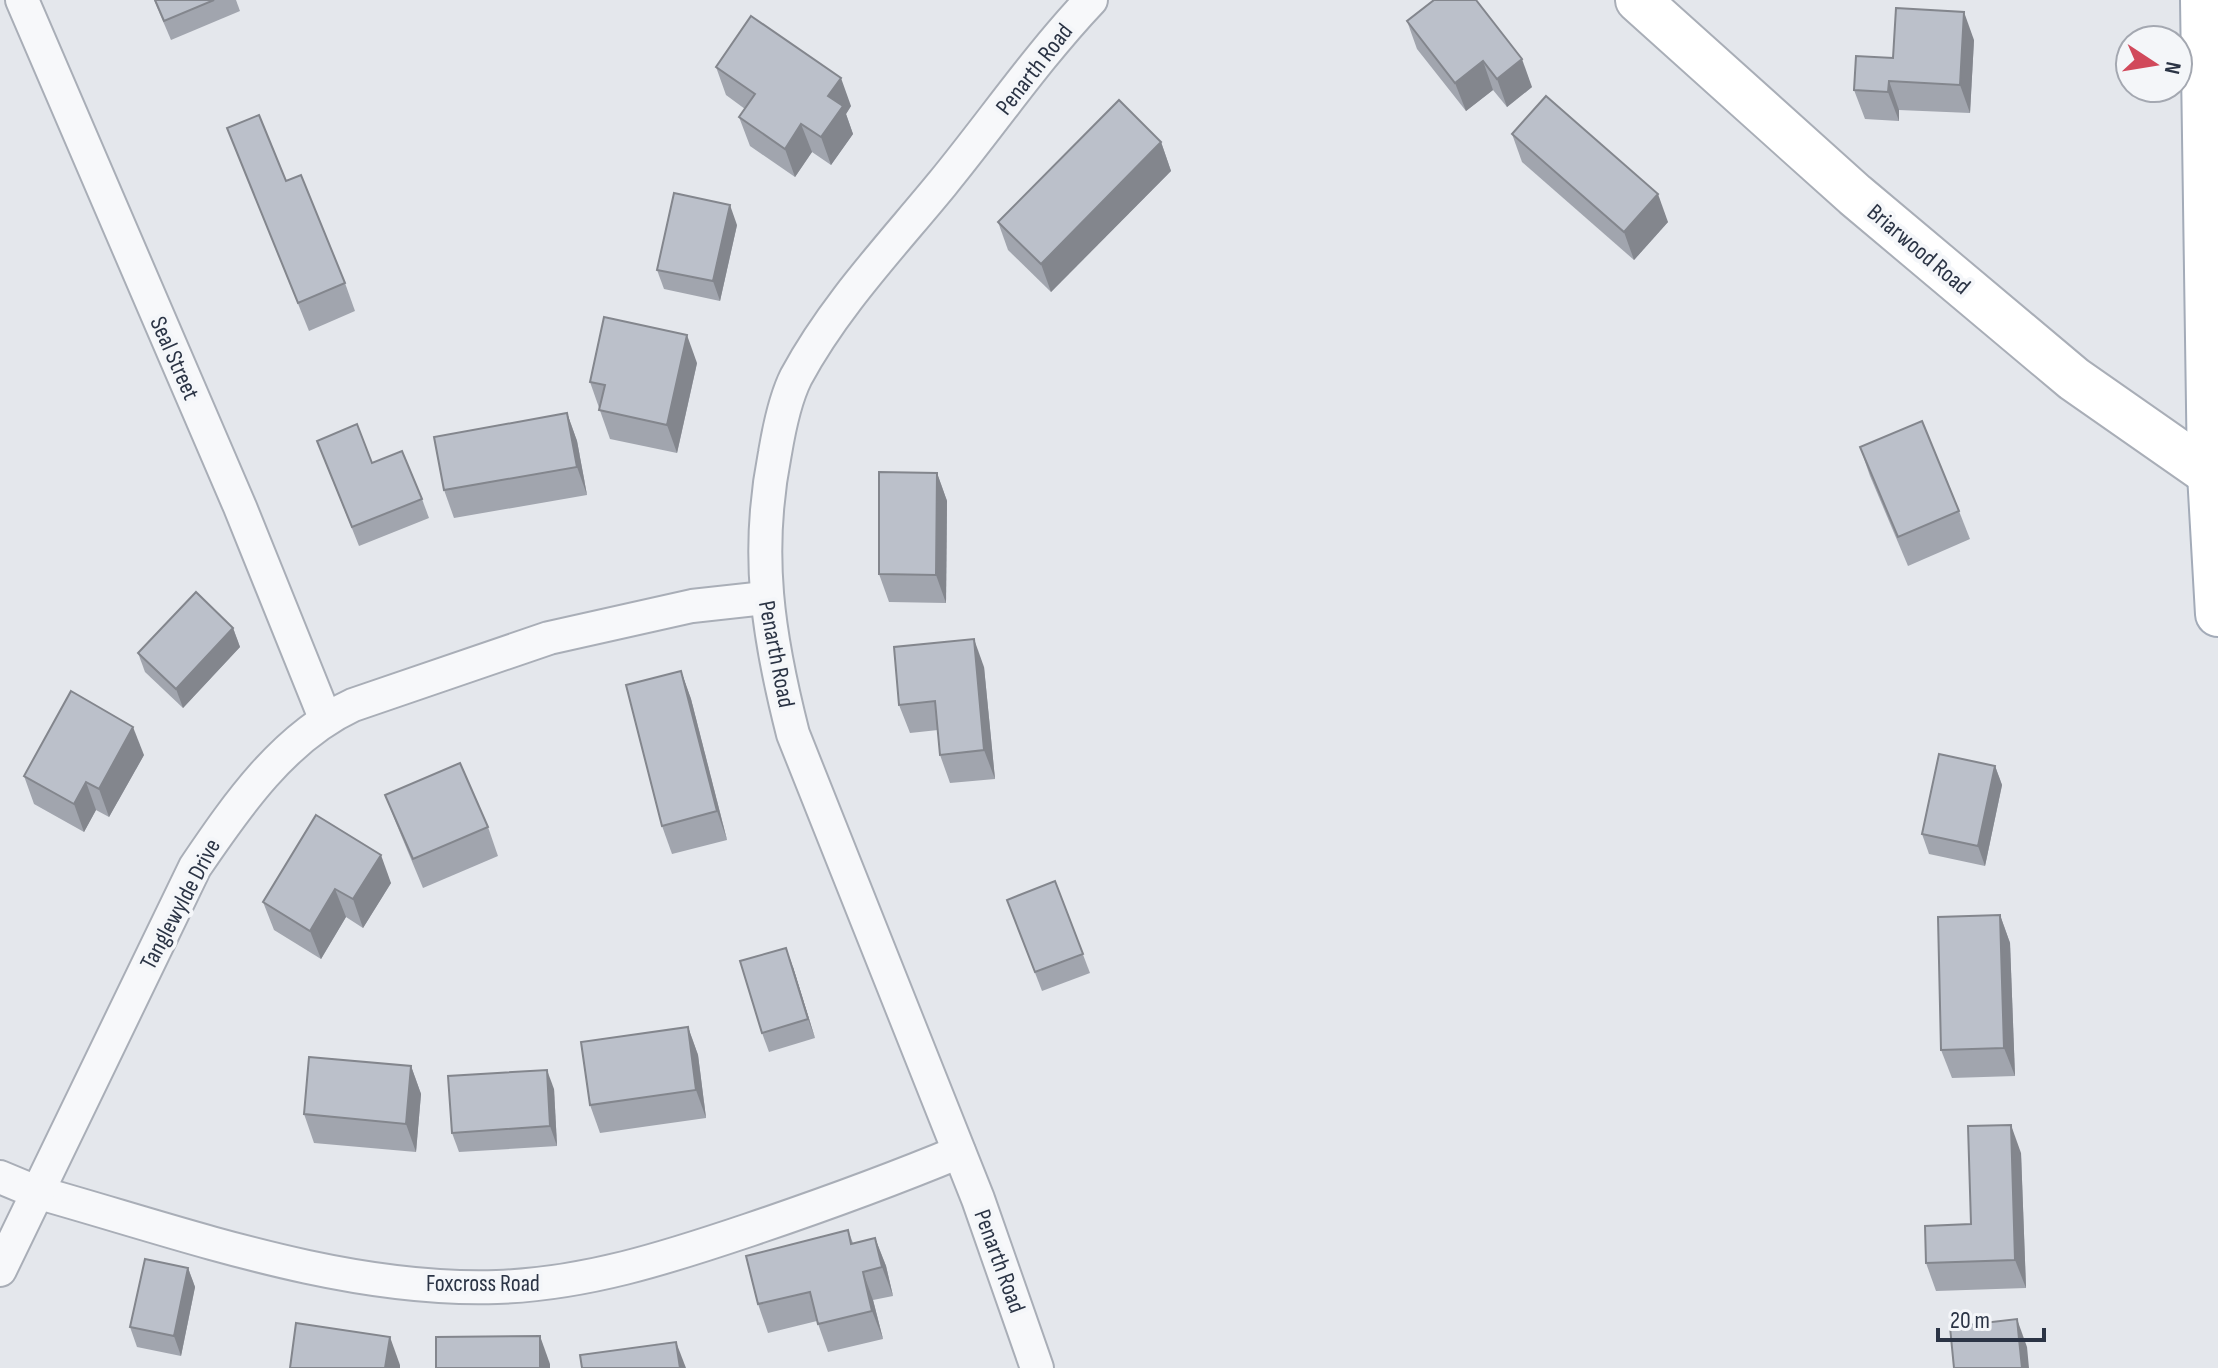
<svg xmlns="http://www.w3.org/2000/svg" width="2218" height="1368" font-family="'Sofia Sans Condensed',sans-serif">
  <rect width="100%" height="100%" fill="#e4e7ec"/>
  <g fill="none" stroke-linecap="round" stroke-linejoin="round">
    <defs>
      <g id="street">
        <path d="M22,0L240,507L325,718"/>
        <path d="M0,1177L36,1192C183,1233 342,1292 497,1287C585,1284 666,1258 749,1230C820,1206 889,1181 959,1152"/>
        <path d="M0,1270L195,867C237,805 284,737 353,705L549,638L692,606L765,598"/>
        <path d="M1037,1368L978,1199L793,734C768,636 755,554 775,453C779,429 785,399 796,377C834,306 892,245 942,184C992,123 1037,57 1091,0"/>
      </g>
      <path id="secondary" d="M1638,0L1855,195L2074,379L2210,474L2218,475"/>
      <path id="primary" d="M2203,0L2210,474L2218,614"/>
    </defs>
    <!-- street casing -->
    <use href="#street" stroke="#a9aeb7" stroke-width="36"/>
    <!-- secondary casing -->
    <use href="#secondary" stroke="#a9aeb7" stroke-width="48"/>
    <!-- primary casing -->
    <use href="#primary" stroke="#a3abb8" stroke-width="48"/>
    <!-- street -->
    <use href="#street" stroke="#f7f8fa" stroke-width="32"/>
    <!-- secondary -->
    <use href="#secondary" stroke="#fff" stroke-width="44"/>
    <!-- primary -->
    <use href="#primary" stroke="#fff" stroke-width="44"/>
  </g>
  <!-- wall -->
  <g fill="#a1a5ae">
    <path d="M154,0H236L240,11L171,40Z"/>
    <path d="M1407,21L1532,87L1507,107L1493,90L1466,111L1417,49Z"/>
    <path d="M1974,40L1970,113L1899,110V121L1865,119L1854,90L1893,58Z"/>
    <path d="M716,67L851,106L846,114L853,134L831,165L812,152L795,177L750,146L739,117L745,109L726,95Z"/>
    <path d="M227,128L286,181L345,283L355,311L309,331Z"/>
    <path d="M1512,134L1668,222L1634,260L1522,162Z"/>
    <path d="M1161,142L1171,171L1051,292L1008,250L998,222Z"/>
    <path d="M737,225L720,301L664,289L657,270Z"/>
    <path d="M697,363L677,453L610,439L590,382Z"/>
    <path d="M567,413L577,441L587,495L454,518L444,490Z"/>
    <path d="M317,441L372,463L422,499L429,518L359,546Z"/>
    <path d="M1860,447L1959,511L1970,539L1908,566L1870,476Z"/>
    <path d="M937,473L947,501L946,603L889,602L879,574Z"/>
    <path d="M233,628L240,647L183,708L145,672L138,653Z"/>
    <path d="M984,667L995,779L950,783L940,755L938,730L910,733L899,705Z"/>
    <path d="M681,671L691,699L727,840L672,854L662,826Z"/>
    <path d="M144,755L109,817L96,810L84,832L34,804L24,776Z"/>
    <path d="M1995,766L2002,785L1985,866L1929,854L1922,834Z"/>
    <path d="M385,795L488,827L498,856L423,888L396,823Z"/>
    <path d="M316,815L391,883L363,928L346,917L321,959L274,930L263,902Z"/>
    <path d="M1055,881L1090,973L1042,991L1007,900Z"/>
    <path d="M2000,915L2010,943L2015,1076L1952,1078L1941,1050Z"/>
    <path d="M793,967L815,1038L769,1052L762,1033Z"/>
    <path d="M688,1027L698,1055L706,1118L600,1133L590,1105Z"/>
    <path d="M411,1066L421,1094L416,1152L314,1143L304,1114Z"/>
    <path d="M554,1089L557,1146L459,1152L452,1133Z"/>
    <path d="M2021,1153L2026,1288L1936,1291L1926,1263L1971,1224Z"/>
    <path d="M848,1230L853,1243L875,1238L886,1266L893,1296L873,1300L883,1339L828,1352L817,1321L768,1333L758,1304Z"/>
    <path d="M188,1268L195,1287L181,1356L137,1347L130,1327Z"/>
  </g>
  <!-- shaded-wall -->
  <g fill="#83868d">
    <path d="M1964,12L1974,40L1970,113L1960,85Z"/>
    <path d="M1522,59L1532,87L1507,107L1497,79Z"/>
    <path d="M1483,61L1493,90L1466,111L1455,83Z"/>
    <path d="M841,78L851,106L846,114L853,134L831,165L821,137L828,96Z"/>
    <path d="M1889,81L1899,110V121L1888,92Z"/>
    <path d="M801,124L812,152L795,177L785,149Z"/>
    <path d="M1161,142L1171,171L1051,292L1041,264Z"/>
    <path d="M1658,194L1668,222L1634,260L1624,232Z"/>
    <path d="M730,205L737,225L720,301L713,281Z"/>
    <path d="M687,335L697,363L677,453L667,425Z"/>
    <path d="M567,413L577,441L587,495L577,467Z"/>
    <path d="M937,473L947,501L946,603L936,575Z"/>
    <path d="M233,628L240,647L183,708L176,689Z"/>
    <path d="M974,639L984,667L995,779L984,750Z"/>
    <path d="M681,671L691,699L727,840L717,811Z"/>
    <path d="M133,727L144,755L109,817L99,789Z"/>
    <path d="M1995,766L2002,785L1985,866L1978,846Z"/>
    <path d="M86,782L96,810L84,832L74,804Z"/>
    <path d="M381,855L391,883L363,928L353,899Z"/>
    <path d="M335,889L346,917L321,959L310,931Z"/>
    <path d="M2000,915L2010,943L2015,1076L2004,1048Z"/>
    <path d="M786,948L793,967L815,1038L808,1019Z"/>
    <path d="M688,1027L698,1055L706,1118L696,1090Z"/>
    <path d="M411,1066L421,1094L416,1152L406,1124Z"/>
    <path d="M547,1070L554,1089L557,1146L550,1126Z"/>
    <path d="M2011,1125L2021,1153L2026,1288L2015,1260Z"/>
    <path d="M875,1238L886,1266L893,1296L882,1267Z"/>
    <path d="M188,1268L195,1287L181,1356L174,1336Z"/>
    <path d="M863,1272L873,1300L883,1339L872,1311Z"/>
    <path d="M2017,1319L2027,1347L2029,1368H2022Z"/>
    <path d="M540,1336L550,1364V1368H540Z"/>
    <path d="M390,1337L400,1365V1368H385Z"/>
    <path d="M676,1342L686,1368H680Z"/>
  </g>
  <!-- building -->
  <g fill="#bbc0ca" stroke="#83868d" stroke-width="2">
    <path d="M155,0H214L164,21Z"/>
    <path d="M1434,0H1476L1522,59L1497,79L1483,61L1455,83L1407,21Z"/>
    <path d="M1896,8L1964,12L1960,85L1889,81L1888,92L1854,90L1856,56L1893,58Z"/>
    <path d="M751,16L841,78L828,96L843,106L821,137L801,124L785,149L739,117L755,94L716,67Z"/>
    <path d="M1546,96L1658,194L1624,232L1512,134Z"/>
    <path d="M1119,100L1161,142L1041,264L998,222Z"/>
    <path d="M259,115L286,181L301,175L345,283L298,303L227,128Z"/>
    <path d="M674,193L730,205L713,281L657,270Z"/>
    <path d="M604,317L687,335L667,425L599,410L605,385L590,382Z"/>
    <path d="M567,413L577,467L444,490L434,437Z"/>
    <path d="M1922,421L1959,511L1898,537L1860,447Z"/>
    <path d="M357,424L372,463L402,451L422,499L352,527L317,441Z"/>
    <path d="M879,472L937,473L936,575L879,574Z"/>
    <path d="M196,592L233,628L176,689L138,653Z"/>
    <path d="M974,639L984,750L940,755L935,701L899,705L894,647Z"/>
    <path d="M681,671L717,811L662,826L626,685Z"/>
    <path d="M71,691L133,727L99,789L86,782L74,804L24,776Z"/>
    <path d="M1939,754L1995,766L1978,846L1922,834Z"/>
    <path d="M460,763L488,827L413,859L385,795Z"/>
    <path d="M316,815L381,855L353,899L335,889L310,931L263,902Z"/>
    <path d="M1055,881L1083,954L1035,972L1007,900Z"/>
    <path d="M2000,915L2004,1048L1941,1050L1938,917Z"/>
    <path d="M786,948L808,1019L762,1033L740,961Z"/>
    <path d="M688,1027L696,1090L590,1105L581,1042Z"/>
    <path d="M309,1057L411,1066L406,1124L304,1114Z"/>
    <path d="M547,1070L550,1126L452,1133L448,1076Z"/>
    <path d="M2011,1125L2015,1260L1926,1263L1925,1226L1971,1224L1968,1126Z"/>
    <path d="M848,1230L851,1244L875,1238L882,1267L863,1272L872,1311L818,1324L810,1292L758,1304L746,1256Z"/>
    <path d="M145,1259L188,1268L174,1336L130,1327Z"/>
    <path d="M2017,1319L2022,1368H1954L1950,1327Z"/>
    <path d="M296,1323L390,1337L385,1368H290Z"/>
    <path d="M540,1336V1368H436V1337Z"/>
    <path d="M676,1342L680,1368H582L580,1355Z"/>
  </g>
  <g text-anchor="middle" stroke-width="8" stroke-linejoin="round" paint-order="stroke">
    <!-- street labels -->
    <g font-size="24" fill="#2b3445" stroke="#f4f6f9">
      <text transform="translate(1034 69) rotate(-52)" y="8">Penarth Road</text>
      <text transform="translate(1919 249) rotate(40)" y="8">Briarwood Road</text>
      <text transform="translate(175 358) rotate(66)" y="8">Seal Street</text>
      <text transform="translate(777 654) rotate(79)" y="8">Penarth Road</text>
      <text transform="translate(180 904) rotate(-62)" y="8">Tanglewylde Drive</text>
      <text transform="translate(1000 1261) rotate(70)" y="8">Penarth Road</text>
      <text x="483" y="1291">Foxcross Road</text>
    </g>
  </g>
  <!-- north arrow -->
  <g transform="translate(2154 64) rotate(102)"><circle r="38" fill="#f4f6f9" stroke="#a4a8b1" stroke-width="2"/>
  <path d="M0-6L14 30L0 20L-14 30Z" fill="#d1495b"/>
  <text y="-12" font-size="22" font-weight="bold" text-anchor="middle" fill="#2b3445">N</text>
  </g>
  <!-- scale -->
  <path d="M1938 1328v12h106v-12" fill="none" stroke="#2b3445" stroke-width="4"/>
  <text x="1950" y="1328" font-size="24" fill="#2b3445" stroke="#f4f6f9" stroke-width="6" paint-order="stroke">20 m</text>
</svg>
